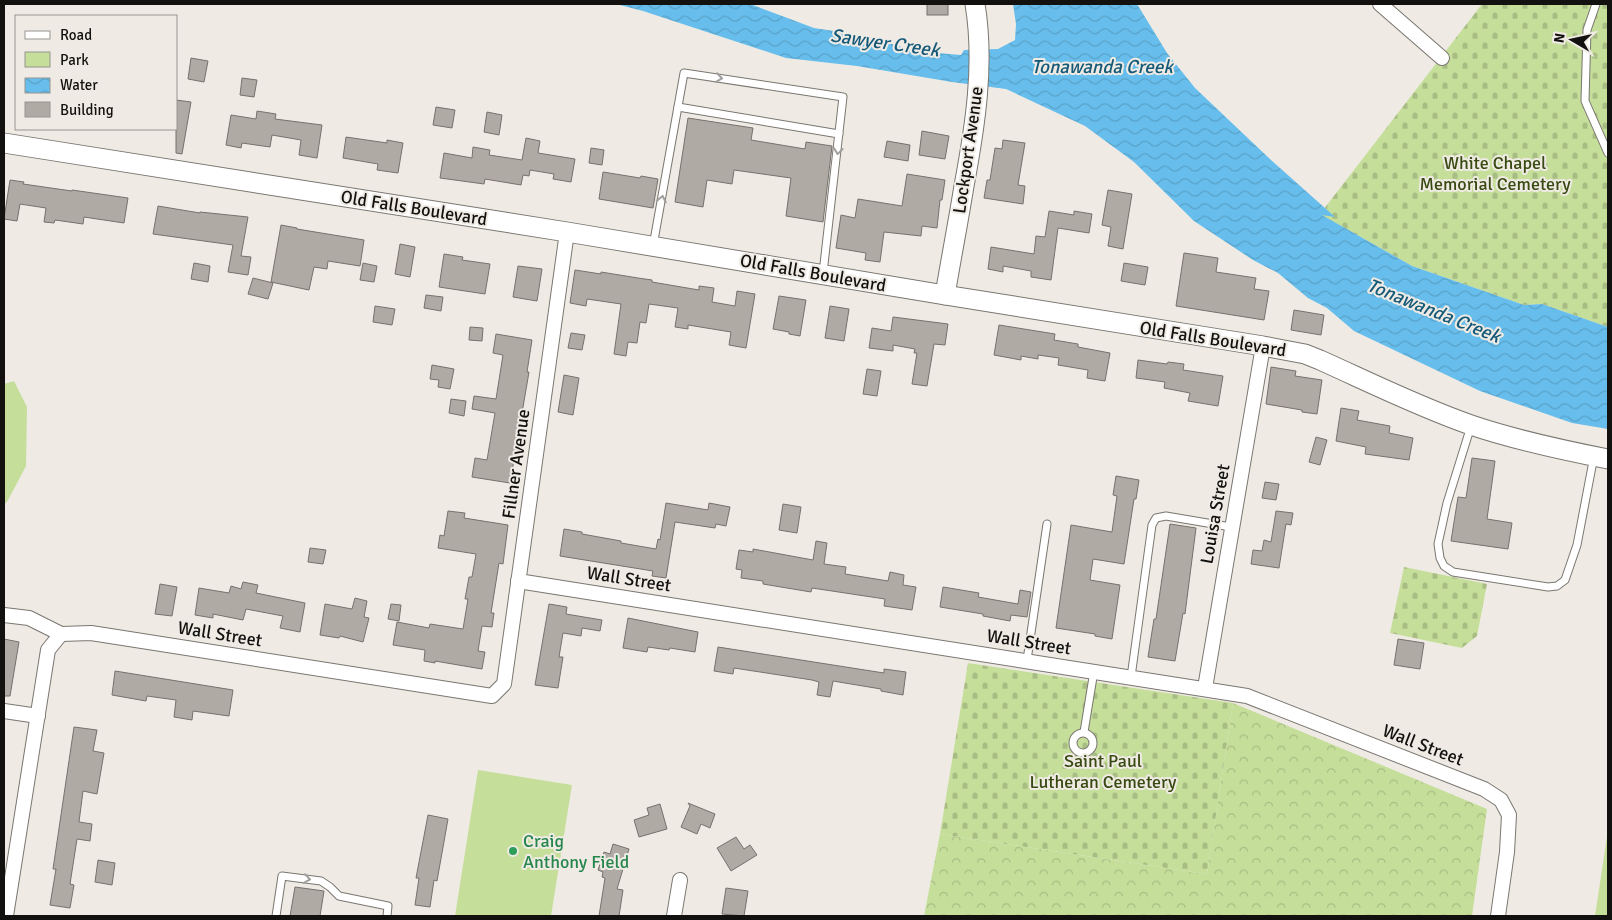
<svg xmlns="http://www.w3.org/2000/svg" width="1612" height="920" font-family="Signika,sans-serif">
  <defs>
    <pattern id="forest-crowns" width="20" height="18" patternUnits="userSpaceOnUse" patternTransform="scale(1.25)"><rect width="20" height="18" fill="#c5de9a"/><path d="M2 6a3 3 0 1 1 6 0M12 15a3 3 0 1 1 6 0" fill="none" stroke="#a8bd84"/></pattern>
    <pattern id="cemetery-stones" width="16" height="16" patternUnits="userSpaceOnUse" patternTransform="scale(1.25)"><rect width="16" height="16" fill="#c5de9a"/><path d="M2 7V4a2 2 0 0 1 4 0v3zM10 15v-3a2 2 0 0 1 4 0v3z" fill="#a8bd84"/></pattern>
    <pattern id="water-waves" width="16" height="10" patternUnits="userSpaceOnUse" patternTransform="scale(1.25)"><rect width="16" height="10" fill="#67beec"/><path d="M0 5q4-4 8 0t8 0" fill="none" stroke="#58a2c9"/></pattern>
  </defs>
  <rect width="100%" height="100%" fill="#efebe4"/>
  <!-- green -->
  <g fill="#c5de9a">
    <path d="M14,381L27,407L26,466L7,502L4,504V384Z"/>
    <path d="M478,770L572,785L551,916H455Z"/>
    <path d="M1608,830V916H1595Z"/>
  </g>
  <!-- forest -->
  <path fill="url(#forest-crowns)" d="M1233,703L1487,809L1472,916H924L940,834L1207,874Z"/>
  <!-- cemetery -->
  <g fill="url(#cemetery-stones)">
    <path d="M1482,4H1608V327L1542,304L1524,305L1412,266L1320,214Z"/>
    <path d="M1404,567L1487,584L1477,636L1462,648L1390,633Z"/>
    <path d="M968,663L1233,703L1207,874L940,834Z"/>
  </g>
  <!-- water -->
  <path fill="url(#water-waves)" d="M616,4H750L814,28L867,36L914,51L961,55L964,50L998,49L1015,40L1016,24L1013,4H1137L1167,53L1195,88L1271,160L1335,217L1322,215L1412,266L1524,305L1542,304L1608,327V429L1572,423L1480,391L1354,331L1327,308L1308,298L1278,273L1253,260L1194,221L1134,162L1085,126L1006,89L952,82L857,66L786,58L643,11Z"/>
  <!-- building -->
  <g fill="#b0aaa5" stroke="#77716d">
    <rect x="927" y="4" width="21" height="11"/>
    <path d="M191,58L208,61L204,82L188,79Z"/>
    <path d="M242,78L257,80L254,97L240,95Z"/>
    <path d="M176,100L191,102L182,154L176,153Z"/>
    <path d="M436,107L455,110L452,128L433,125Z"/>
    <path d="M257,111L276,114L275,119L322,125L317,158L299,155L301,140L272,135L270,147L242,143L241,148L226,145L231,115L256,119Z"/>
    <path d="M487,112L502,115L499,135L484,132Z"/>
    <path d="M688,118L753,128L751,140L805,149L806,142L832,146L823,222L786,216L791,178L734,170L732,184L707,180L703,207L675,202Z"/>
    <path d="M922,131L949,136L945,159L919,155Z"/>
    <path d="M346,137L387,143V140L403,143L398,173L377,170L378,164L343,158Z"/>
    <path d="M526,138L540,141L538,153L575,159L571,182L553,179L554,174L530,170L529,176L523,175L521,185L485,179L484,184L440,178L444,153L472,158L473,147L490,150L489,155L522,160Z"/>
    <path d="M1003,140L1025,143L1018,185L1025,186L1023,204L984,198L987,180H990L995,148L1002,149Z"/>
    <path d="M887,141L910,145L908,161L884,157Z"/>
    <path d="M591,148L604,150L602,165L589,163Z"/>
    <path d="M603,172L640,178L641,176L658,179L653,208L599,199Z"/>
    <path d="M907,174L945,180L942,200H940L937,228L922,226L921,236L884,232L880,262L865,260L866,253L836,248L841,215L855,218L858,199L902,206Z"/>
    <path d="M10,180L24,182L23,184L72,191V190L128,198L124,223L84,217L83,224L55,220L54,223L44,222L46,208L20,204L17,221L4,219Z"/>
    <path d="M1108,190L1132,194L1123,249L1108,246L1111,227L1102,225Z"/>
    <path d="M158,206L200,213V212L248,217L241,256L251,257L248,275L228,272L233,245L153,234Z"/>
    <path d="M1049,211L1074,215V211L1092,214L1089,233L1058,228L1051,280L1031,277V271L1003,266V272L988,269L991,247L1034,254L1036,236L1045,237Z"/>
    <path d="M281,225L297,228V229L364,240L360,266L328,261L327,269L314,267L309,290L271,282Z"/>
    <path d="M400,244L415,247L410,277L395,274Z"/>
    <path d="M1184,253L1218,258L1216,272L1256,278L1254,289L1269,291L1264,320L1176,306Z"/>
    <path d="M444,254L463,257L462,260L490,264L485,294L439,287Z"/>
    <path d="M194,263L210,266L208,282L191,279Z"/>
    <path d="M363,263L377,266L374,282L360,280Z"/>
    <path d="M1124,263L1148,267L1145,285L1121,281Z"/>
    <path d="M518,266L542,269L537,301L513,297Z"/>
    <path d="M575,270L601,274V272L638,278L652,280V282L699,290V286L714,288L712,302L735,306L737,291L755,294L746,348L729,345L731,332L688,325V329L675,327L678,308L649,304L646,323L640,322L637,343L628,342L626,356L614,354L621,304L587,299L586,306L570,303Z"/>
    <path d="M253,278L273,283L268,299L248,294Z"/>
    <path d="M426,295L443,297L441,311L424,308Z"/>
    <path d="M779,296L806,300L800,336L789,334V332L773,329Z"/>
    <path d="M375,306L395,309L392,325L373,322Z"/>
    <path d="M830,306L849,309L844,341L825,338Z"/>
    <path d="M1294,310L1324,315L1321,335L1291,330Z"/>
    <path d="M893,317L948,324L945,345L934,344L927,386L912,384L917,353H914L915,349L893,345V351L869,348L872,328L891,331Z"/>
    <path d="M999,325L1055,334L1054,340L1078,344V347L1110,353L1105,381L1087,378L1088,370L1058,365L1059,358L1038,355V359L1021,356V360L994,355Z"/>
    <path d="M470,327L483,328L482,341L469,340Z"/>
    <path d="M571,333L585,335L582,350L568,348Z"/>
    <path d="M496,334L532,340L527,372H529L510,483L472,477L475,458L487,460L495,413L472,409L474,396L496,399L503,355L493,353Z"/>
    <path d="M1138,360L1167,364L1168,362L1184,364L1183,370L1223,376L1218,406L1188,401L1190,393L1164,388L1165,382L1136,378Z"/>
    <path d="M432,365L454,369L450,389L438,387L439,380L430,379Z"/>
    <path d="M1271,367L1296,371L1295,376L1322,380L1317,414L1302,412V410L1266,404Z"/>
    <path d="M867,369L881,371L877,396L863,394Z"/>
    <path d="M564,375L579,378L573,415L558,412Z"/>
    <path d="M451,399L466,401L464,416L449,413Z"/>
    <path d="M1341,408L1359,411L1357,420L1390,426L1389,433L1413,438L1409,460L1365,454L1366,447L1336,441Z"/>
    <path d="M1316,437L1327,440L1320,465L1309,462Z"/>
    <path d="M1472,458L1495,461L1487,519L1512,523L1508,549L1451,541L1458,497L1466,498Z"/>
    <path d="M1116,476L1139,480L1136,499H1134L1124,564L1093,559L1090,580L1120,585L1112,639L1095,636V634L1056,628L1071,525L1112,532L1117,496L1113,495Z"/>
    <path d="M1265,482L1279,484L1276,500L1262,498Z"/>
    <path d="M666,503L708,510L709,503L730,507L726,526L716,524L715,528L675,522L666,578L652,576L653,571L560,556L564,529L582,532V534L621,541V543L656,549L658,539L660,540Z"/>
    <path d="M783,504L801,507L797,533L779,530Z"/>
    <path d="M448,511L465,513L464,518L508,525L503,564L499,563L491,613H494L492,627L482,626L478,651L485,652L482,669L435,661V663L424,661L425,650L393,645L397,622L429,628L430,624L463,629L468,599H465L469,577H472L476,554L438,548L440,535L444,536Z"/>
    <path d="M1276,511L1293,513L1291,525L1286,524L1279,568L1251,564L1253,550L1262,551L1264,540L1271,542Z"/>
    <path d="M1170,524L1196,528L1185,614L1183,613L1175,661L1148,657L1154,619H1156Z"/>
    <path d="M816,541L827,543L824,564L846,567L845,574L888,581L890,572L904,575L903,585L916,587L912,610L884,606L885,599L812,588L811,592L763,584V581L741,578L742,570L736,569L739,550L753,552V549L813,560Z"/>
    <path d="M310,548L326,550L323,564L308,562Z"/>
    <path d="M243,582L258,585L256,593L305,603L300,632L280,628L283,616L246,609L243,620L213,614V618L195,615L199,588L229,593L231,586L241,589Z"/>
    <path d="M160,584L177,587L172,616L155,614Z"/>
    <path d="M943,587L979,593L978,597L1018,604L1020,590L1031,592L1027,617L1011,615L1010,621L983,616V614L940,607Z"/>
    <path d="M355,598L367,601L364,617L369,618L363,642L340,636L339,638L320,635L325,604L352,609Z"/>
    <path d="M391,604L401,605L399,621L388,619Z"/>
    <path d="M549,604L567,607L566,614L602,620L600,631L582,628L581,636L563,633L559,657H563L558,688L535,685Z"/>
    <path d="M628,618L698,632L695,652L670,648L669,650L648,647L647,652L623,648Z"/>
    <path d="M4,639L19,642L10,696H4Z"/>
    <path d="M1398,639L1424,643L1420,669L1394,665Z"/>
    <path d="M718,647L884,673V669L906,672L903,695L881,691V689L833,681L830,697L817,695L819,682L812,680L734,668L733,674L714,671Z"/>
    <path d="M115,671L233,690L229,716L193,711L192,720L174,717L176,700L147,696L146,701L112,695Z"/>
    <path d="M74,727L97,730L93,751L104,753L97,794L83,791L79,822L92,824L90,841L77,839L70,884L74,885L70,908L50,905L56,869H53Z"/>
    <path d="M688,803L715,814L710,828L701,824L697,834L681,827L690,806Z"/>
    <path d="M660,804L667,829L639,837L634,820L649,815L647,808Z"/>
    <path d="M428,815L448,819L437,881L434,880L430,907L415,905L419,878H416Z"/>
    <path d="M736,837L744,849L750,845L757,855L731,871L717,848Z"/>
    <path d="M613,844L629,849L617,889L623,890L619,916H599L605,878L602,877L603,872L598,870L604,852L610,854Z"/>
    <path d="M98,860L115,863L112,885L95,882Z"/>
    <path d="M295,887L324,891L320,916H290Z"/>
    <path d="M726,888L748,891L744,916L722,914Z"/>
  </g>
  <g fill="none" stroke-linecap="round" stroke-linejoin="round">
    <defs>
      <g id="lane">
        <path d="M1596,4L1587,30L1585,101L1608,153"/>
        <path d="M678,107L839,134"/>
        <path d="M653,246L684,73L843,97L823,273"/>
        <path d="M1471,426L1447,503L1438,544L1440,558L1444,566L1453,572L1548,587L1557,586L1565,580L1577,545L1594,456"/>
        <path d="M1027,660L1047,524"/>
        <path d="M1131,677L1152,525L1156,518L1166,516L1231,527"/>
        <path d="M1084,732L1094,671"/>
        <circle cx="1083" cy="743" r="10"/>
        <path d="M276,916L282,876L321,881L330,887L339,896L388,906L387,916"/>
      </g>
      <g id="street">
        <path d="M1380,4L1442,58"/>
        <path d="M518,581L1247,696L1484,789L1501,800L1509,815L1507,852L1498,916"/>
        <path d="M4,615L29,618L61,634L91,633L492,696L504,684L567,232"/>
        <path d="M1205,688L1263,346"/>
        <path d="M4,711L38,716"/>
        <path d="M6,916L48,650L61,634"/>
        <path d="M674,916L680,880"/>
      </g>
      <g id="secondary">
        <path d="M4,143L567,232L945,295L1263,346L1305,354L1320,360C1369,382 1419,407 1471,425C1515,440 1562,450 1608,459"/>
        <path d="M945,295C951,259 958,223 964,186C975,127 985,64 975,4"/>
      </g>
    </defs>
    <!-- lane casing -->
    <use href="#lane" stroke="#7a7670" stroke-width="9"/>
    <!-- street casing -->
    <use href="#street" stroke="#7a7670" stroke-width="16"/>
    <!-- secondary casing -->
    <use href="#secondary" stroke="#7a7670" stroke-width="21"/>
    <!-- lane -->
    <use href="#lane" stroke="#fff" stroke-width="7"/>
    <!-- street -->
    <use href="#street" stroke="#fff" stroke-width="14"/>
    <!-- secondary -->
    <use href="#secondary" stroke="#fff" stroke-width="19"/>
  </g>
  <!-- one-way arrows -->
  <defs><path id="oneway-chevron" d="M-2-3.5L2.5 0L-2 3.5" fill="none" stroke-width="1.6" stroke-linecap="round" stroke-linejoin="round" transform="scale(1.25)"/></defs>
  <g stroke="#a0a09f">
    <use href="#oneway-chevron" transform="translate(719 78) rotate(8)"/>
    <use href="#oneway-chevron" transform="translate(838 151) rotate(96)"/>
    <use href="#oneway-chevron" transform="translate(662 199) rotate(-79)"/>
    <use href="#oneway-chevron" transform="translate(307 879) rotate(8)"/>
  </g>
  <!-- markers -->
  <circle fill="#2e9e5b" stroke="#efebe4" stroke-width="2" cx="513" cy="851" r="5"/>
  <g text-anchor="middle" stroke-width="4" stroke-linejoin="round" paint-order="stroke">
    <!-- street labels -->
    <g font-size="18" fill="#12110f" stroke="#efebe4">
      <text transform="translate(968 150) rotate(-82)" y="6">Lockport Avenue</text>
      <text transform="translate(414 208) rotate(9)" y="6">Old Falls Boulevard</text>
      <text transform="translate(813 273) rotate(10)" y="6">Old Falls Boulevard</text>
      <text transform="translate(1213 339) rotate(9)" y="6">Old Falls Boulevard</text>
      <text transform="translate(516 464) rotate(-82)" y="6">Fillner Avenue</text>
      <text transform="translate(1215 514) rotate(-80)" y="6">Louisa Street</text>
      <text transform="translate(629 579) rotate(9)" y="6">Wall Street</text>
      <text transform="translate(220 634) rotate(9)" y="6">Wall Street</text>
      <text transform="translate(1029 642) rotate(9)" y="6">Wall Street</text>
      <text transform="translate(1423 745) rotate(21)" y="6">Wall Street</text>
    </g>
    <!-- park labels -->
    <g font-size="18" fill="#384a12" stroke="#efebe4">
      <text x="1495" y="169">White Chapel<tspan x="1495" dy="21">Memorial Cemetery</tspan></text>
      <text x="1103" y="767">Saint Paul<tspan x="1103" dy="21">Lutheran Cemetery</tspan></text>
    </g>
    <!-- leisure labels -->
    <g font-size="18" fill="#27864d" stroke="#efebe4" text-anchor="start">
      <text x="523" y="847">Craig<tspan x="523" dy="21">Anthony Field</tspan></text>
    </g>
    <!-- water labels -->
    <g font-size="19" font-style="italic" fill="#155978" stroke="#efebe4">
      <text transform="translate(885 42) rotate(8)" y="7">Sawyer Creek</text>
      <text x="1102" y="73">Tonawanda Creek</text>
      <text transform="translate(1434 310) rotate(22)" y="7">Tonawanda Creek</text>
    </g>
  </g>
  <!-- border -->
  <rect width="1612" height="920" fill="none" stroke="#12110f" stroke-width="10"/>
  <!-- legend -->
  <rect x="15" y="15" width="162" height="115" fill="#efebe4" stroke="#97948f"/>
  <rect x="25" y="31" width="25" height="8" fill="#ffffff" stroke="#97948f"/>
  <text x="60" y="40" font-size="15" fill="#12110f">Road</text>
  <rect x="25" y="52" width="25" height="15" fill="#c5de9a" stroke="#97948f"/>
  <text x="60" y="65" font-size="15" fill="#12110f">Park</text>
  <rect x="25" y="78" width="25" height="15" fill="url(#water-waves)" stroke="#97948f"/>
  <text x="60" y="90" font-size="15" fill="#12110f">Water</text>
  <rect x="25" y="102" width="25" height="15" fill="#b0aaa5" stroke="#97948f"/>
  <text x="60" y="115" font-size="15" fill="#12110f">Building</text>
  <!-- north arrow -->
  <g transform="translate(1572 40) rotate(279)" stroke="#efebe4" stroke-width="4" paint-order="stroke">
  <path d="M0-4L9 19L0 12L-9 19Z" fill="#12110f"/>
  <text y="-8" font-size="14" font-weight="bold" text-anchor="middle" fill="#12110f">N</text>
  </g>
</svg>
